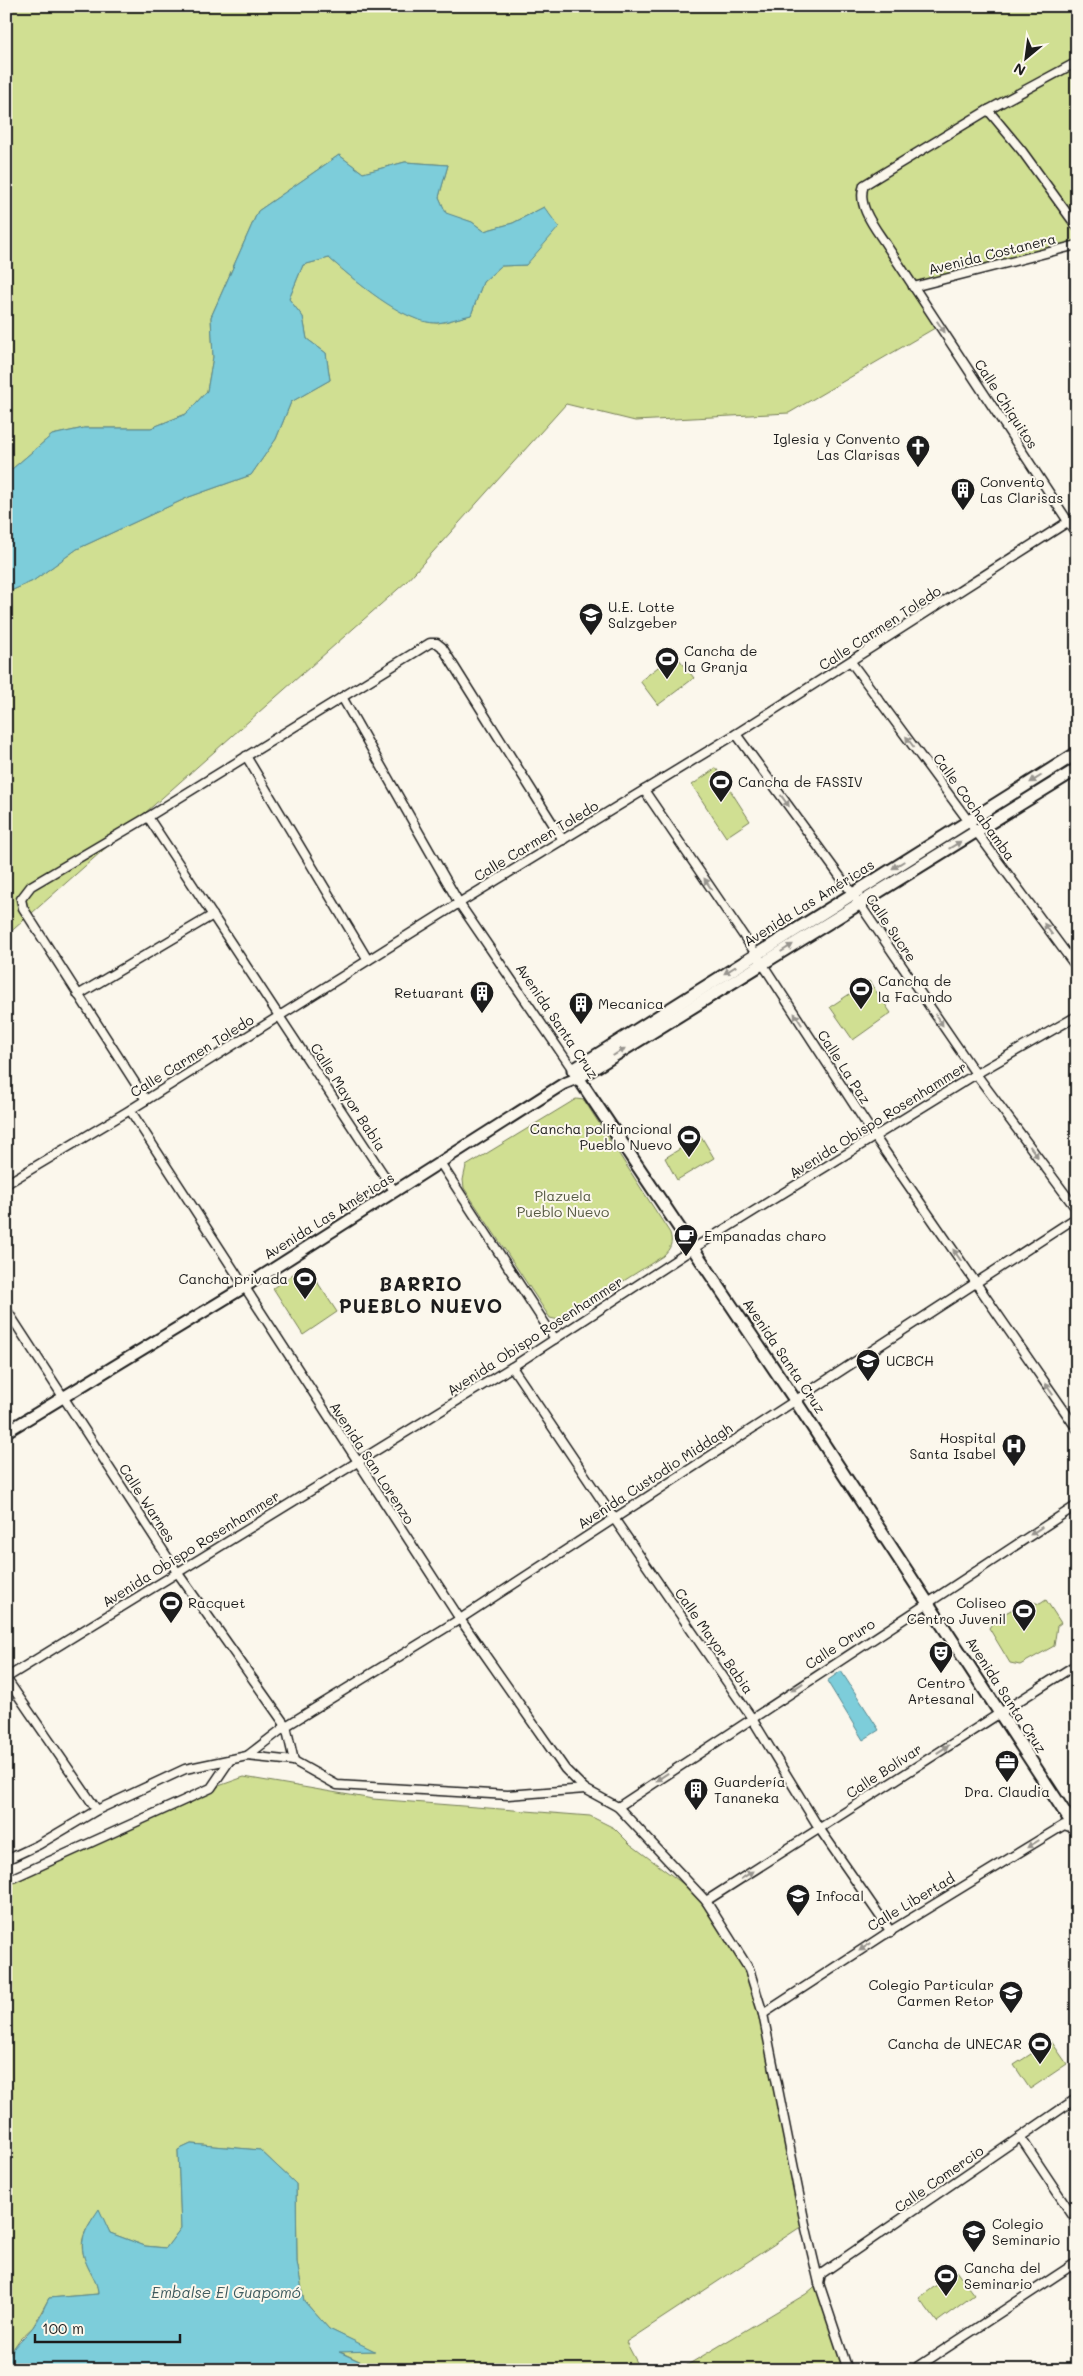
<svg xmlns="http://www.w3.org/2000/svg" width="1083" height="2376" font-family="Mali,sans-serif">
  <rect width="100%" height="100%" fill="#fbf7ec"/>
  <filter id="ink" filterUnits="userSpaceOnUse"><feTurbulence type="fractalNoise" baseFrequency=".02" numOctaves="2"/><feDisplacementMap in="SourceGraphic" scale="10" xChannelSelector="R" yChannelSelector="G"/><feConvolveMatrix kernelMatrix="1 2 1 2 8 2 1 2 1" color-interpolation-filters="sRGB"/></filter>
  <g filter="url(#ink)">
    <!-- green -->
    <g fill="#d0df92" stroke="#767e57">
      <path d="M6,6H1077V245L914,287L940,325L789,413L635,421L566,404L406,582L6,936V593L33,581L77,549L189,497L251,475L276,439L291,402L330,380L326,353L307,339L303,317L289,299L303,265L329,258C353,279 404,323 437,323C448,322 461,317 471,315L483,282L501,266L526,265L544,207L513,223L484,231L472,222L446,214L439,197L448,165L405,162L363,173L339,155L258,211L211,317L213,357L207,391L186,414L151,428H84L52,435L12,469H6Z"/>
      <path d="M675,654L694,678L658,705L640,681Z"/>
      <path d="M716,768L750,821L726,837L692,785Z"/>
      <path d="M869,981L891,1013L853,1040L830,1007Z"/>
      <path d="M576,1099L584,1100L670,1233C673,1243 671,1248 663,1256L565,1318L559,1320L550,1318L464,1188L463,1180L466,1166Z"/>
      <path d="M701,1136L714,1158L677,1180L665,1158Z"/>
      <path d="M306,1265L337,1312L303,1335L273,1288Z"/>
      <path d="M1046,1600L1061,1623L1057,1626L1054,1646L1020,1665L1010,1663L989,1628L996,1618L1028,1601L1040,1604Z"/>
      <path d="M244,1777L373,1799L590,1816L614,1828L630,1844L706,1901L749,1969L805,2224L626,2342L641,2370H379L338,2351H374L329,2329L304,2301L297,2262L296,2184L260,2150L191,2144L178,2150L181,2228L166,2248L145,2246L110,2233L99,2210C82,2233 76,2244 90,2271C94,2279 98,2285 98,2294L49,2298L33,2327L20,2339L6,2359V1881L182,1799Z"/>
      <path d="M1051,2041L1067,2064L1030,2089L1014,2065Z"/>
      <path d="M956,2271L974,2295L937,2322L919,2298Z"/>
      <path d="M819,2283L848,2370H679L806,2294Z"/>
    </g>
    <!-- water -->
    <g fill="#7dcdda" stroke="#56868e">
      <path d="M339,155L363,173L405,162L448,165L439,197L446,213L472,222L484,231L513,223L544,207L559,227L526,265L501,266L483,282L471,315C461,317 448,322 437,323C404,324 353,279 329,258L303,265L289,299L303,317L307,339L326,353L330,380L291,402L276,439L251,475L189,497L77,549L33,581L6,593V469H12L52,435L84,428H151L186,414L207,391L213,357L211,317L258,211Z"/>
      <path d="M841,1671L879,1730L863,1740L827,1681Z"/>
      <path d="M191,2144L260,2150L296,2184L297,2262L304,2301L329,2329L375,2351L339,2352L379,2370H6C6,2350 22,2341 33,2327C40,2319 44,2307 49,2298L98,2294C98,2285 94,2279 90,2271C76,2244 83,2233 99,2209L110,2233L145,2246L166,2248L181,2228L178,2150Z"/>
    </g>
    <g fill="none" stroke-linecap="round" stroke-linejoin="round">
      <defs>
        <g id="minor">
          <path d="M988,110L1077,62"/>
          <path d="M1077,227L1022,151L988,110L864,185C856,206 876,229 887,246L1077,535"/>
          <path d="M913,287L1077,245"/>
          <path d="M851,662L1077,968"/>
          <path d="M342,697L459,903L573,1070"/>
          <path d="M736,734L852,893L976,1074L1077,1210"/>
          <path d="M246,756L368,960"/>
          <path d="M644,790L756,954L875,1137L1077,1429"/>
          <path d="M148,817L395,1192"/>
          <path d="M78,995L213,915"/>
          <path d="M146,1100L23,908L21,899L31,886L148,817L430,643H437L442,647L563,840"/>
          <path d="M130,1110L460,1619L565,1769L585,1789L618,1807L706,1901L749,1969L763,2014L805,2224L819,2283L848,2370"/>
          <path d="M441,1164L555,1339"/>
          <path d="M6,1184L130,1110L459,903L736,734L1077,516"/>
          <path d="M6,1309L177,1572L286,1726L294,1761"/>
          <path d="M512,1367L613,1517L751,1717L819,1828L891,1932"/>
          <path d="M6,1678L512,1367L694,1248L976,1074L1077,1016"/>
          <path d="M6,1678L97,1810"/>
          <path d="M247,1756L286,1726L460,1619L1077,1217"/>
          <path d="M618,1807L1077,1505"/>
          <path d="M6,1860L38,1845L97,1810L185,1769L247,1756L294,1761L337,1785L508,1795L585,1789"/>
          <path d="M6,1881L211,1788L230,1760"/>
          <path d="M706,1901L1077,1664"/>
          <path d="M763,2014L884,1935L1064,1825L1076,1829"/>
          <path d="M1021,2138L1077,2222"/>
          <path d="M819,2283L821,2274L1077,2098"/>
          <path d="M913,2370L1077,2262"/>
        </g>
        <path id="tertiary" d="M6,1432L243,1288L563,1084L578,1078"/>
        <g id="secondary">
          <path d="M1077,753L573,1070L795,1400L1077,1831"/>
          <path d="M578,1078L1077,769"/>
        </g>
      </defs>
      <!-- minor casing -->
      <use href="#minor" stroke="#1c1c1c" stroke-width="11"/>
      <!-- tertiary casing -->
      <use href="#tertiary" stroke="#1c1c1c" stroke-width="14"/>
      <!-- secondary casing -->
      <use href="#secondary" stroke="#1c1c1c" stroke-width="15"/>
      <!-- minor -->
      <use href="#minor" stroke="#fbf7ec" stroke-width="8"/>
      <!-- tertiary -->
      <use href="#tertiary" stroke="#fbf7ec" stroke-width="10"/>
      <!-- secondary -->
      <use href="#secondary" stroke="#fbf7ec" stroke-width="11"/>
    </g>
    <!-- one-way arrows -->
    <defs><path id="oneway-solid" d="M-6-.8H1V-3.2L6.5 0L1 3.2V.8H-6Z" transform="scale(1.25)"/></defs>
    <g fill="#97948e">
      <use href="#oneway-solid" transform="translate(941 327) rotate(56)"/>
      <use href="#oneway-solid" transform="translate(910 742) rotate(-127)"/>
      <use href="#oneway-solid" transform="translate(1036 779) rotate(148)"/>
      <use href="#oneway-solid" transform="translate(785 801) rotate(54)"/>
      <use href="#oneway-solid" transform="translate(955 845) rotate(-31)"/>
      <use href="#oneway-solid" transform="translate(898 865) rotate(148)"/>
      <use href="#oneway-solid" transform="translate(708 884) rotate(-124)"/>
      <use href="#oneway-solid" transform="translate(1048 929) rotate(-126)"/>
      <use href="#oneway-solid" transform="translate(787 948) rotate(-32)"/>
      <use href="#oneway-solid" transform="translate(730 970) rotate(148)"/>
      <use href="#oneway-solid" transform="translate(798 1019) rotate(-123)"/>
      <use href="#oneway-solid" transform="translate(939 1020) rotate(56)"/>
      <use href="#oneway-solid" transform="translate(619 1052) rotate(-32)"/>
      <use href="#oneway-solid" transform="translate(1034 1152) rotate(54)"/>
      <use href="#oneway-solid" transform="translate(957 1255) rotate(-125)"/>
      <use href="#oneway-solid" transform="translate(1049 1389) rotate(-124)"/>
      <use href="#oneway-solid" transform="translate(1036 1531) rotate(147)"/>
      <use href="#oneway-solid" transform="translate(797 1687) rotate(147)"/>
      <use href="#oneway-solid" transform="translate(943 1749) rotate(-33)"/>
      <use href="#oneway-solid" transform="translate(662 1777) rotate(146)"/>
      <use href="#oneway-solid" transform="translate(1033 1844) rotate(148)"/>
      <use href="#oneway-solid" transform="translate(747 1875) rotate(-33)"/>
      <use href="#oneway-solid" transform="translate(865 1947) rotate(147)"/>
    </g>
  </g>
  <!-- icons -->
  <defs>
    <symbol id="church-pin" viewBox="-11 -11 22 30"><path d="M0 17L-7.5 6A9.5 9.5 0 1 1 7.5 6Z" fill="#1c1c1c" stroke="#fbf7ec"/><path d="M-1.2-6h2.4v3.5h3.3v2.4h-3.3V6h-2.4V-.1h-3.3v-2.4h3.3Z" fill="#fff"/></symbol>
    <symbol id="building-pin" viewBox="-11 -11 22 30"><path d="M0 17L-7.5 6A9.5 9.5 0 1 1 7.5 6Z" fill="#1c1c1c" stroke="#fbf7ec"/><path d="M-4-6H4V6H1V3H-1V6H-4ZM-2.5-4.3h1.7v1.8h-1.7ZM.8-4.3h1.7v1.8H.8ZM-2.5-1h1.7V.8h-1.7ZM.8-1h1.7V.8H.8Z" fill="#fff"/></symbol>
    <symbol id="school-pin" viewBox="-11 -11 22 30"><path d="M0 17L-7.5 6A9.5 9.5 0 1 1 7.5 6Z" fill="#1c1c1c" stroke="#fbf7ec"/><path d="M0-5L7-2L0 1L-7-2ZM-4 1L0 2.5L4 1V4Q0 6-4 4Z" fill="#fff"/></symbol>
    <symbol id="stadium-pin" viewBox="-11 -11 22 30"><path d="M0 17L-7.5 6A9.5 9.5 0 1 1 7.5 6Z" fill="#1c1c1c" stroke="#fbf7ec"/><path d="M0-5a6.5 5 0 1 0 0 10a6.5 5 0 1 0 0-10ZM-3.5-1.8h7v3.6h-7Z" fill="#fff"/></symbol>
    <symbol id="cafe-pin" viewBox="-11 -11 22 30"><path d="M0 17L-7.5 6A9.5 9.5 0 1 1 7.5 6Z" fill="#1c1c1c" stroke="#fbf7ec"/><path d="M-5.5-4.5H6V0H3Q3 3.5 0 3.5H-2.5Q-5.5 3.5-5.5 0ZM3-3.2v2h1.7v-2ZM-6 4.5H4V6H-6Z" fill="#fff"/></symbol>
    <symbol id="university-pin" viewBox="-11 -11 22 30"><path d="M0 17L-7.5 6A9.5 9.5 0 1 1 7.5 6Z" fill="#1c1c1c" stroke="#fbf7ec"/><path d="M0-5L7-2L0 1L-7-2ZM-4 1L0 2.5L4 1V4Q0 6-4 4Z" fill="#fff"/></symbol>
    <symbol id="hospital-pin" viewBox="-11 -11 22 30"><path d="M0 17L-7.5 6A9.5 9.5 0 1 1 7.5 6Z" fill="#1c1c1c" stroke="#fbf7ec"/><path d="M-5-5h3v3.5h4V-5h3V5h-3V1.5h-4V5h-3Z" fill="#fff"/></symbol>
    <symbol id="theatre-pin" viewBox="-11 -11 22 30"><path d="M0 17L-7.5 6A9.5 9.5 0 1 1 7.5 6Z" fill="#1c1c1c" stroke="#fbf7ec"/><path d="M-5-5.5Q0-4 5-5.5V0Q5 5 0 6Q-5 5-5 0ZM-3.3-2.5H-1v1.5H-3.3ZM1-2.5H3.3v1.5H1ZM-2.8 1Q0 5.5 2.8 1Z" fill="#fff"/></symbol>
    <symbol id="office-pin" viewBox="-11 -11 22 30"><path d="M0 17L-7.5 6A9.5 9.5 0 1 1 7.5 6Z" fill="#1c1c1c" stroke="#fbf7ec"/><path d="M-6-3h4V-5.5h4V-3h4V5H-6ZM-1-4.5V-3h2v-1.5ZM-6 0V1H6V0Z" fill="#fff"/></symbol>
  </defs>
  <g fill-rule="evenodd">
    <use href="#church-pin" x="904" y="433" width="28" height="38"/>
    <use href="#building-pin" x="949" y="476" width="28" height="38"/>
    <use href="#school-pin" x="577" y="601" width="28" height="38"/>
    <use href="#stadium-pin" x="653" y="645" width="28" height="38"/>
    <use href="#stadium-pin" x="707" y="768" width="28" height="38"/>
    <use href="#stadium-pin" x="847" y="975" width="28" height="38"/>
    <use href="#building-pin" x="468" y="979" width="28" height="38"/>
    <use href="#building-pin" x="567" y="990" width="28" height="38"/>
    <use href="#stadium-pin" x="675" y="1123" width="28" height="38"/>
    <use href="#cafe-pin" x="672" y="1222" width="28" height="38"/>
    <use href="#stadium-pin" x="291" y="1265" width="28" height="38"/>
    <use href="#university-pin" x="854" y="1347" width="28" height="38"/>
    <use href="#hospital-pin" x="1000" y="1432" width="28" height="38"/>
    <use href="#stadium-pin" x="157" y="1589" width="28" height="38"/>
    <use href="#stadium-pin" x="1010" y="1597" width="28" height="38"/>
    <use href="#theatre-pin" x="927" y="1639" width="28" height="38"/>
    <use href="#office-pin" x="993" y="1748" width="28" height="38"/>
    <use href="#building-pin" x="682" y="1776" width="28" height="38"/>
    <use href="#university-pin" x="784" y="1882" width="28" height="38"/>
    <use href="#school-pin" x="997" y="1979" width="28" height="38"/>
    <use href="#stadium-pin" x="1026" y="2030" width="28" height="38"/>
    <use href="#school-pin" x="960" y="2218" width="28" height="38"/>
    <use href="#stadium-pin" x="932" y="2262" width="28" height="38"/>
  </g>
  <g text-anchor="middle" stroke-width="4" stroke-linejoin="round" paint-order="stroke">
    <!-- street labels -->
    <g font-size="14" fill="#1c1c1c" stroke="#fbf7ec">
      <text transform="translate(992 254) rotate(-14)" y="5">Avenida Costanera</text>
      <text transform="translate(1006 404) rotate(57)" y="5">Calle Chiquitos</text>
      <text transform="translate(880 628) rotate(-33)" y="5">Calle Carmen Toledo</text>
      <text transform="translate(974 807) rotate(54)" y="5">Calle Cochabamba</text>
      <text transform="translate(536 841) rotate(-31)" y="5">Calle Carmen Toledo</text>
      <text transform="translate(809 903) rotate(-32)" y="5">Avenida Las Américas</text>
      <text transform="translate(891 928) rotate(56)" y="5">Calle Sucre</text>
      <text transform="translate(557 1021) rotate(56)" y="5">Avenida Santa Cruz</text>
      <text transform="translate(192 1056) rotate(-32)" y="5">Calle Carmen Toledo</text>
      <text transform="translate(844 1067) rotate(57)" y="5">Calle La Paz</text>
      <text transform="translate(348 1097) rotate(57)" y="5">Calle Mayor Babia</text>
      <text transform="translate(878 1120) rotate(-32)" y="5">Avenida Obispo Rosenhammer</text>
      <text transform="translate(329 1216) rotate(-32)" y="5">Avenida Las Américas</text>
      <text transform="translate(535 1336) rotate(-33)" y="5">Avenida Obispo Rosenhammer</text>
      <text transform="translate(784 1356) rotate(56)" y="5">Avenida Santa Cruz</text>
      <text transform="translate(372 1463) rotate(57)" y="5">Avenida San Lorenzo</text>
      <text transform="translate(655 1476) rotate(-33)" y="5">Avenida Custodio Middagh</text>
      <text transform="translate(147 1503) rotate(57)" y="5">Calle Warnes</text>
      <text transform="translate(191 1549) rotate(-32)" y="5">Avenida Obispo Rosenhammer</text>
      <text transform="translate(714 1641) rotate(55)" y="5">Calle Mayor Babia</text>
      <text transform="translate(840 1644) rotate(-33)" y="5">Calle Oruro</text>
      <text transform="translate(1006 1695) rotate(57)" y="5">Avenida Santa Cruz</text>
      <text transform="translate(884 1771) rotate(-33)" y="5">Calle Bolívar</text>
      <text transform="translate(911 1902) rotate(-31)" y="5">Calle Libertad</text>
      <text transform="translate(939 2179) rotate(-35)" y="5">Calle Comercio</text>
    </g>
    <!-- poi labels -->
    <g font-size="14" fill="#1c1c1c" stroke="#fbf7ec" text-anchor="start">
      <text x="900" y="444" text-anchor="end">Iglesia y Convento<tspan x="900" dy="16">Las Clarisas</tspan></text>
      <text x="980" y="487">Convento<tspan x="980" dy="16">Las Clarisas</tspan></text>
      <text x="608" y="612">U.E. Lotte<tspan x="608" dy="16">Salzgeber</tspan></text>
      <text x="684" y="656">Cancha de<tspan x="684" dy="16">la Granja</tspan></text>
      <text x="738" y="787">Cancha de FASSIV</text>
      <text x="878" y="986">Cancha de<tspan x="878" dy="16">la Facundo</tspan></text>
      <text x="464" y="998" text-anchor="end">Retuarant</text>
      <text x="598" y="1009">Mecanica</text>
      <text x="672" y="1134" text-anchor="end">Cancha polifuncional<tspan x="672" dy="16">Pueblo Nuevo</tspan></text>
      <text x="704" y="1241">Empanadas charo</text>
      <text x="288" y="1284" text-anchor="end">Cancha privada</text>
      <text x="886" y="1366">UCBCH</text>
      <text x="996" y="1443" text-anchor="end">Hospital<tspan x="996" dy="16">Santa Isabel</tspan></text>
      <text x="188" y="1608">Racquet</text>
      <text x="1006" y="1608" text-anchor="end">Coliseo<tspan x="1006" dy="16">Centro Juvenil</tspan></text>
      <text x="941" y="1688" text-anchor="middle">Centro<tspan x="941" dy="16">Artesanal</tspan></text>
      <text x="714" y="1787">Guardería<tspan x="714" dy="16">Tananeka</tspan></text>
      <text x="1007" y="1797" text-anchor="middle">Dra. Claudia</text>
      <text x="816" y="1901">Infocal</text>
      <text x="994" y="1990" text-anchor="end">Colegio Particular<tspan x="994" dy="16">Carmen Retor</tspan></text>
      <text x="1022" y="2049" text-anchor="end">Cancha de UNECAR</text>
      <text x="992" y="2229">Colegio<tspan x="992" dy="16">Seminario</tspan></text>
      <text x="964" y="2273">Cancha del<tspan x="964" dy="16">Seminario</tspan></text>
    </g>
    <!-- park labels -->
    <g font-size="14" fill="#52563f" stroke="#fbf7ec">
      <text x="563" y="1201">Plazuela<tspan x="563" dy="16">Pueblo Nuevo</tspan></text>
    </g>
    <!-- water labels -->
    <g font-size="15" font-style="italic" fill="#3e5a5e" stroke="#fbf7ec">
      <text x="226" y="2298">Embalse El Guapomó</text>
    </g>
    <!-- district labels -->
    <g font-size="19" font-weight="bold" letter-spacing="1" fill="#1c1c1c" stroke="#fbf7ec">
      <text x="421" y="1291">BARRIO<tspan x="421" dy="22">PUEBLO NUEVO</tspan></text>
    </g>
  </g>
  <!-- margin -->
  <rect width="1083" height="2376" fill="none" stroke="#fbf7ec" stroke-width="25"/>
  <rect x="12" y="12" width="1058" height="2351" fill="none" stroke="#1c1c1c" stroke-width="2" filter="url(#ink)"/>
  <!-- north arrow -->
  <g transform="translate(1026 58) rotate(209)" stroke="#fbf7ec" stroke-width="4" paint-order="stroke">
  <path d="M0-4L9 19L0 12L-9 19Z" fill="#1c1c1c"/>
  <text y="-8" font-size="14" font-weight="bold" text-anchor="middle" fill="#1c1c1c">N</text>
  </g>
  <!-- scale -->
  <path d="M35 2334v8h145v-8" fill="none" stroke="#1c1c1c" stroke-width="2.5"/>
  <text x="42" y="2334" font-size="15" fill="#1c1c1c" stroke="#fbf7ec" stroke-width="4" paint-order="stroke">100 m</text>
</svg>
